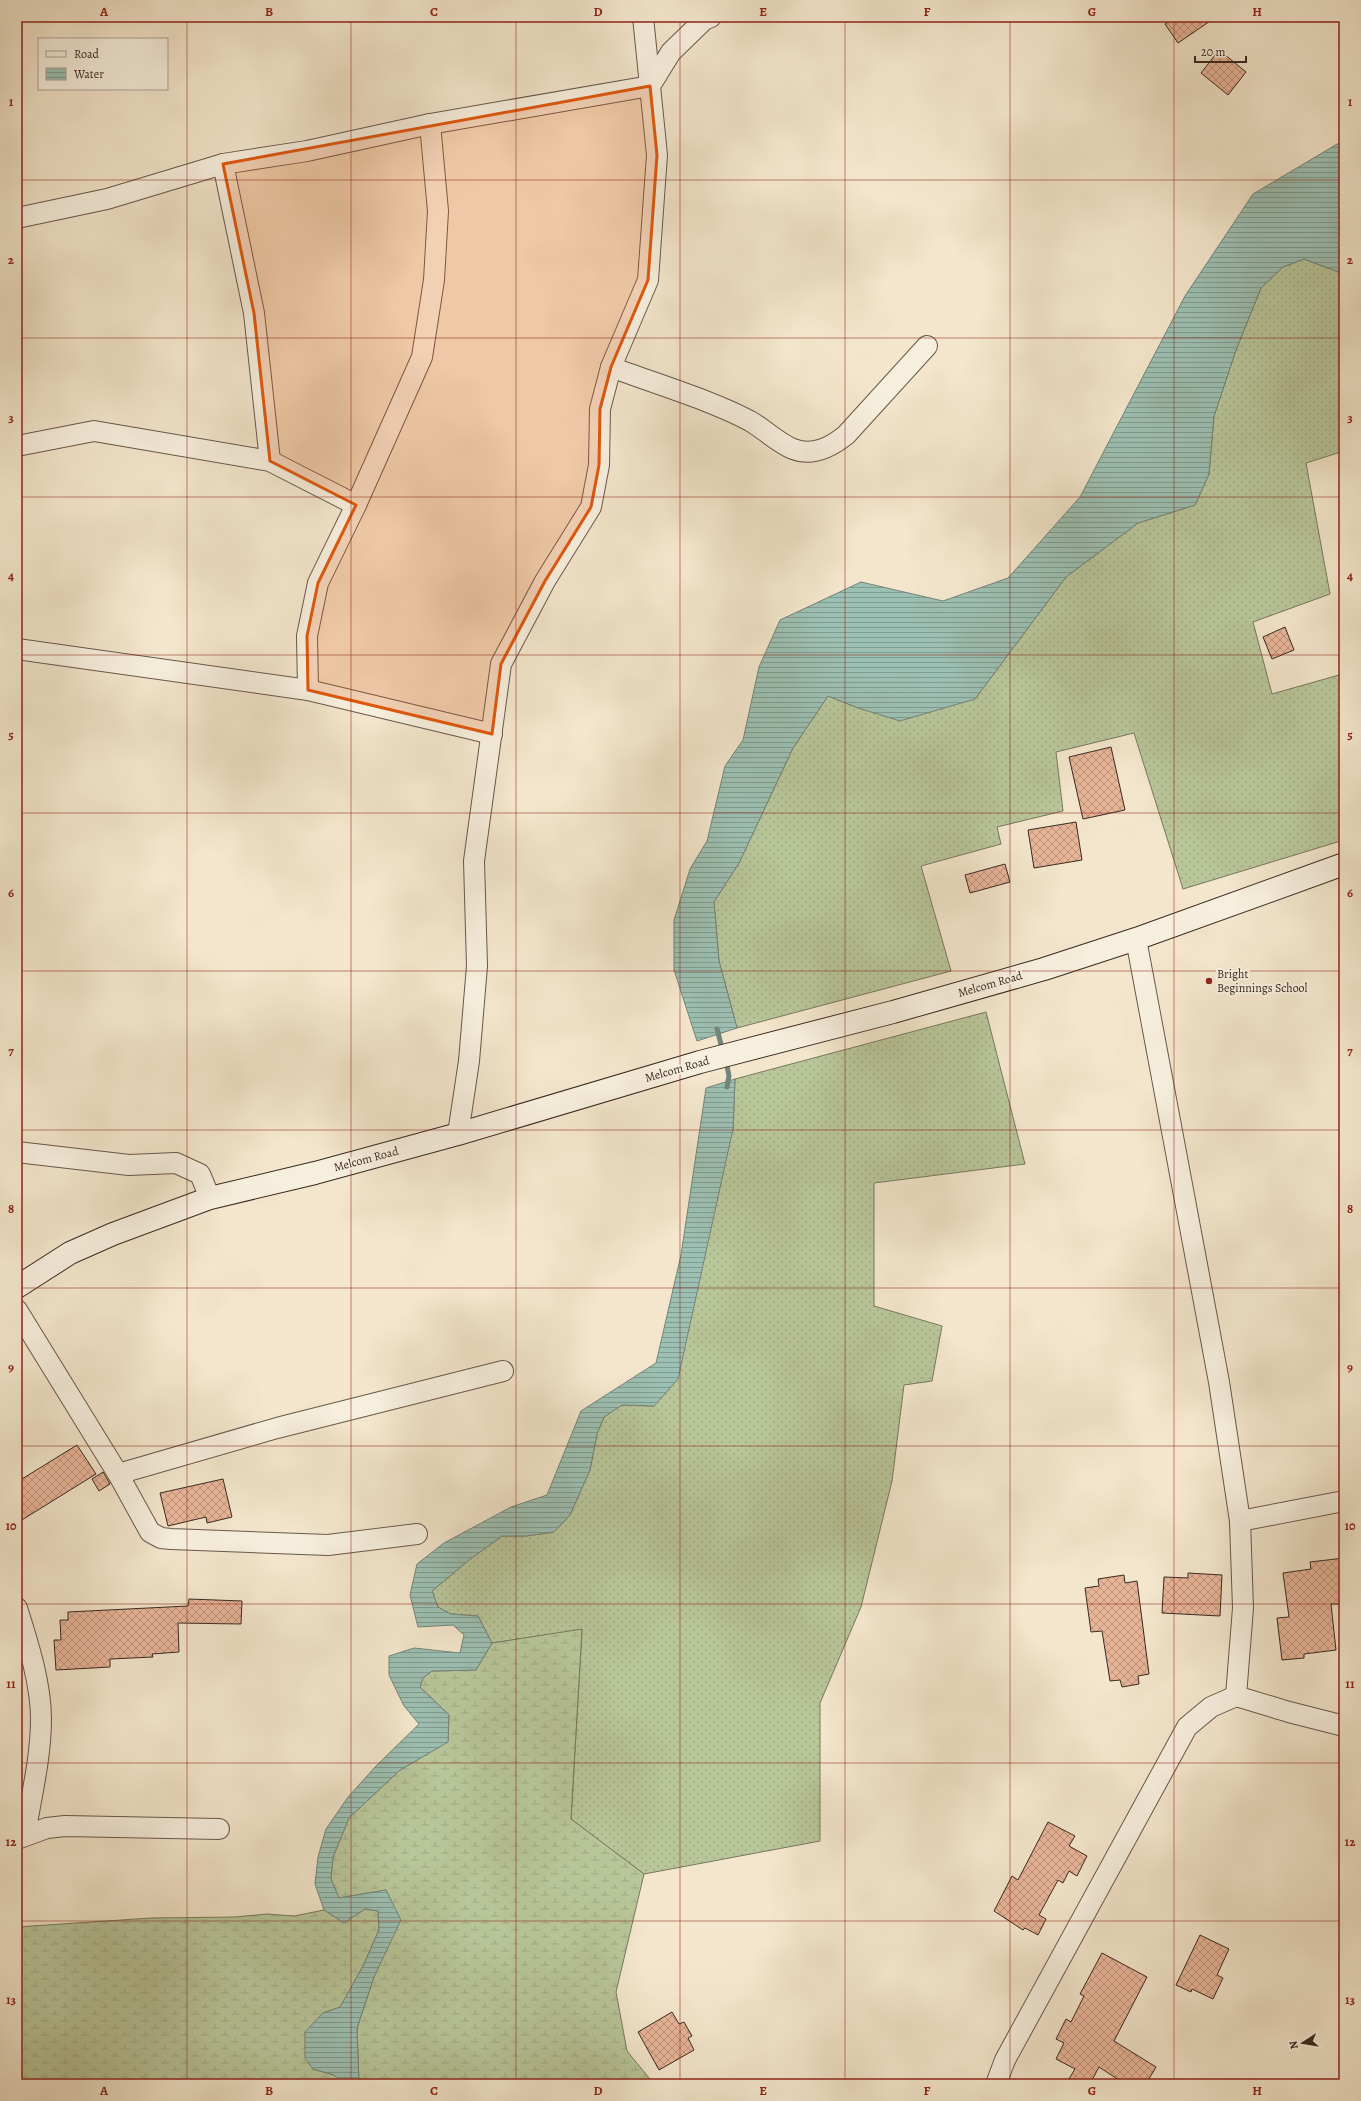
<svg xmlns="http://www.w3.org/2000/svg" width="1361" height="2101" font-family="Alegreya,serif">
  <defs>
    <pattern id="grass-dots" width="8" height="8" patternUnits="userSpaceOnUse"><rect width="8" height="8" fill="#b8c69a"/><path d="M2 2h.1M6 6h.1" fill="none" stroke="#9faa84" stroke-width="1.8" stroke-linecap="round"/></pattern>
    <pattern id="wetland-marsh" width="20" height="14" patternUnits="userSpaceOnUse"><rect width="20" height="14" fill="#b8c69a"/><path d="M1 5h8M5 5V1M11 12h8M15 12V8" fill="none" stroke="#9faa84"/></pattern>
    <pattern id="water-rules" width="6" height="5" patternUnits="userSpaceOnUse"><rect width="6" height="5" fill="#9cc0b3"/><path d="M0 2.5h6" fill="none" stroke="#809c91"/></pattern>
    <pattern id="building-cross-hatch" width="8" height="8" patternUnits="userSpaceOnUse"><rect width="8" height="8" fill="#e9b599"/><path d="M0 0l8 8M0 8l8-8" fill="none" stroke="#be937c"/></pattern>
  </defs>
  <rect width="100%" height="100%" fill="#f3e6cc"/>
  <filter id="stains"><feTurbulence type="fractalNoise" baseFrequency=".005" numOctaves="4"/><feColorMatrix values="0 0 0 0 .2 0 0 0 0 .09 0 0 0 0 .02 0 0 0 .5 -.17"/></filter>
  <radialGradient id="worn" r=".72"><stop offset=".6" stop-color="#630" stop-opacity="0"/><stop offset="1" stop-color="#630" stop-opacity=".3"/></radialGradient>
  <!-- grass -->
  <g fill="url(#grass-dots)" stroke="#78785e">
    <path d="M1304,259L1344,274V451L1306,463L1330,594L1253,622L1272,694L1339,675L1344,691V840L1183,889L1134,733L1056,752L1063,811L997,827L1001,844L921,866L951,971L737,1028L719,961L714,902L739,863L793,748L828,696L858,708L975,699L1066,577L1138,523L1195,505L1209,474L1214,416L1236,350L1261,288L1283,267Z"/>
    <path d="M986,1012L1025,1164L874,1183V1306L942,1326L932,1381L904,1385L892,1481L861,1607L820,1703V1841L644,1874L571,1819L582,1630L492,1643L478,1616L451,1614L438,1607L432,1591L469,1560L502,1536H526L554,1532L570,1515L590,1470L597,1434L604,1417L621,1405L654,1406L733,1129L735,1079Z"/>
  </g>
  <!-- wetland -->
  <g fill="url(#wetland-marsh)" stroke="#78785e">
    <path d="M582,1629L571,1819L644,1874L616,1992L627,2051L654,2084H359L357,2028L374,1977L386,1890L339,1898L331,1879L333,1857L349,1818L400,1770L448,1741L449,1715L420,1687L423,1678L432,1671L476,1670L492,1643Z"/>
    <path d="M365,1909L378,1911L379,1930L363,1966L340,2008L323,2013L313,2069L334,2075L343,2084H17V1927L151,1918L235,1917L267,1914L294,1916L324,1910L344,1922Z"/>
  </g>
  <!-- water -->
  <g fill="url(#water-rules)" stroke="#748479">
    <path d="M1344,140V274L1304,259L1283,267L1261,288L1236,350L1214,416L1209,474L1195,505L1138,523L1066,577L975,699L900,721L858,708L828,696L793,748L739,863L714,902L719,961L737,1028L697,1041L674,970V920L690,869L707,841L725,766L743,740L759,667L780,620L861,582L943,601L1008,578L1080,497L1185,296L1253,194Z"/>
    <path d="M735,1079L733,1129L678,1379L654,1406L622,1405L604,1417L597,1434L590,1470L570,1515L554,1532L526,1536H502L469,1560L432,1591L438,1607L451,1614L478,1616L492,1643L476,1670L432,1671L423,1678L420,1687L449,1715L448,1742L400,1770L349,1818L333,1857L331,1879L339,1898L386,1890L401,1920L374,1977L357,2028L359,2084H343L334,2075L313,2069L305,2058V2032L323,2013L340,2007L363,1966L379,1930L378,1911L365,1909L344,1923L324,1910L315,1884L318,1857L326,1829L348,1797L376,1766L419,1724L404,1706L389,1675V1656L414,1648L460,1653L464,1635L453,1625L418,1627L410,1595L417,1564L444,1543L511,1507L547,1495L581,1411L656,1363L681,1255L706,1088Z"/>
  </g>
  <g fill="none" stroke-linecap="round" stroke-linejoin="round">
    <!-- stream -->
    <g stroke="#748479" stroke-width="5">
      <path d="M717,1029L723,1052"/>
      <path d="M726,1061L729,1076L727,1087"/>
    </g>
  </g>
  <!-- building -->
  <g fill="url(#building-cross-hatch)" stroke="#392921">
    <path d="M1175,17H1216L1178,43L1165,24Z"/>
    <path d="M1219,50L1246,72L1228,95L1201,73Z"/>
    <path d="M1285,627L1294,650L1272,659L1263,637Z"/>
    <path d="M1111,747L1125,810L1083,819L1069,757Z"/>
    <path d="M1076,822L1082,860L1034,868L1028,830Z"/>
    <path d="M1005,864L1010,882L970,893L965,875Z"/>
    <path d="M77,1445L96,1474L17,1523V1482Z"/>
    <path d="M103,1472L110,1484L99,1491L92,1479Z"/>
    <path d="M223,1479L232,1517L207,1523L206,1517L168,1526L160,1493Z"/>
    <path d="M1344,1558V1604H1331L1336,1650L1304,1654V1658L1282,1660L1277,1618L1289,1617L1283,1573L1311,1569L1310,1562Z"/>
    <path d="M1188,1573L1222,1575L1220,1616L1162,1613L1164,1577L1188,1578Z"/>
    <path d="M1124,1575L1125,1583L1137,1581L1149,1674L1138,1676L1139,1684L1122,1687L1120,1680L1110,1681L1102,1631L1091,1632L1085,1588L1099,1586L1098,1579Z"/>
    <path d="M189,1599L242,1601L241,1624L178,1623L179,1652L152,1654L153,1657L110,1659V1667L56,1670L54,1640H61L60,1620H68V1612L188,1606Z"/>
    <path d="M1048,1822L1075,1836L1069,1846L1087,1856L1077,1876L1069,1871L1063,1883L1058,1880L1039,1915L1046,1919L1038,1935L1025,1928L1023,1930L994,1911L1012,1876L1018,1880Z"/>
    <path d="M1200,1935L1229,1949L1217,1975L1223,1978L1213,1999L1192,1989L1191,1992L1176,1985Z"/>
    <path d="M1102,1953L1147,1977L1114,2041L1156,2067L1146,2084H1125L1099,2067L1090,2084H1066L1075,2069L1056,2059L1064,2043L1056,2039L1066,2019L1071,2022L1084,1996L1080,1994Z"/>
    <path d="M672,2012L679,2024L684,2022L692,2036L688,2038L694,2050L659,2070L638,2032Z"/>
  </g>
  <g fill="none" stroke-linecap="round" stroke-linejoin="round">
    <defs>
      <g id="street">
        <path d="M223,164L254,313L270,461"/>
        <path d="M17,218L107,199L223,164L307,151L430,124L650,86L671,52L704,20L711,17"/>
        <path d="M611,367C656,384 708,399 750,421C764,429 778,443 793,449C813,457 831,447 846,435L927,346"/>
        <path d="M17,446L94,431L270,461L356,505"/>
        <path d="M17,649L308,690L492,734"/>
        <path d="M308,690L307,636L318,583L356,505L422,357L434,280L438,211L430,124"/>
        <path d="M1136,939L1219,1382L1240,1521L1243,1608L1236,1696L1289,1712L1344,1726"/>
        <path d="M458,1134L469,1061L477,966L474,861L501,664L545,581L591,507L599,465L600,409L611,367L648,280L657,155L643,17"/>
        <path d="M17,1152L129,1165L176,1163L200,1174L210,1198"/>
        <path d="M17,1310L118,1474L150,1532L161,1538L171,1539L328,1545L417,1534"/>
        <path d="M118,1474L277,1428L503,1371"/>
        <path d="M1240,1521L1344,1501"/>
        <path d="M17,1608C28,1643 41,1683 41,1719C41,1758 31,1797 25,1835"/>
        <path d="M17,1839L47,1828L65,1826L219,1829"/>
        <path d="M996,2084L1005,2060L1187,1727L1211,1707L1236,1696"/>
      </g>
      <path id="secondary" d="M17,1287L70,1253L113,1234L210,1198L315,1173L458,1134L700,1062L893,1012L1044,969L1136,939L1344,864"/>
    </defs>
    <!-- street casing -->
    <use href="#street" stroke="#68584c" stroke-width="22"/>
    <!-- secondary casing -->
    <use href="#secondary" stroke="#392921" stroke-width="24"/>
    <!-- street -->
    <use href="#street" stroke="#f7efde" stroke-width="20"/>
    <!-- secondary -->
    <use href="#secondary" stroke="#f7efde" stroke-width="22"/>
  </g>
  <!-- marked area -->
  <path fill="#df570d" fill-opacity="0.2" stroke="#df570d" stroke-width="3" stroke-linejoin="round" d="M650,86L657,155L648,280L611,367L600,409L599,465L591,507L545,581L501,664L492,734L308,690L307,636L318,583L356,505L270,461L254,313L223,164Z"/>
  <!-- grid -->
  <path fill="none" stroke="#8f2418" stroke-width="1" stroke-opacity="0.55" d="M187,17V2084M351,17V2084M516,17V2084M680,17V2084M845,17V2084M1010,17V2084M1174,17V2084M17,180H1344M17,338H1344M17,497H1344M17,655H1344M17,813H1344M17,971H1344M17,1130H1344M17,1288H1344M17,1446H1344M17,1604H1344M17,1763H1344M17,1921H1344"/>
  <!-- markers -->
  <circle fill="#8f2418" stroke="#f7efde" stroke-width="1.5" cx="1209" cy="981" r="4"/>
  <g text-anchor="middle" stroke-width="4" stroke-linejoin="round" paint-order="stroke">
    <!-- poi labels -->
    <g font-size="12" fill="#392921" stroke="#f7efde" text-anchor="start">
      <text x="1217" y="978">Bright<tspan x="1217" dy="14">Beginnings School</tspan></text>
    </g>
    <!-- street labels -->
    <g font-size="12" fill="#392921" stroke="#f7efde">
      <text transform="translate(990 984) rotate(-16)" y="4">Melcom Road</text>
      <text transform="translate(677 1069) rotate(-16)" y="4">Melcom Road</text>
      <text transform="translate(366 1159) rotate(-15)" y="4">Melcom Road</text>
    </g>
  </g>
  <!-- margin -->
  <rect width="1361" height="2101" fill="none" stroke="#f3e6cc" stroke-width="44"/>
  <!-- legend -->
  <rect x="38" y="38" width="130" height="52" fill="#f7efde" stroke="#aba092"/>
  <rect x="46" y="51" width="20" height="6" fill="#f7efde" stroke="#aba092"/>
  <text x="74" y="58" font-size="12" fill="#392921">Road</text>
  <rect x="46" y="68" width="20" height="12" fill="url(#water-rules)" stroke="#aba092"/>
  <text x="74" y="78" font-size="12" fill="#392921">Water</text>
  <!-- north arrow -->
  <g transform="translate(1303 2043) rotate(258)" stroke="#f7efde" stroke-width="3" paint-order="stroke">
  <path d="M0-3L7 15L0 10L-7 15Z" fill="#392921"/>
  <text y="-6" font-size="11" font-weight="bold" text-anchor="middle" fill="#392921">N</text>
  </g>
  <!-- scale -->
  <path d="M1195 56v6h51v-6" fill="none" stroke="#392921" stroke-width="2"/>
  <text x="1201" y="56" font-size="12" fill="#392921" stroke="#f7efde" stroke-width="3" paint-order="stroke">20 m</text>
  <rect x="22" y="22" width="1317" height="2057" fill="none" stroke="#8f2418" stroke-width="1.5"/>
  <g font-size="13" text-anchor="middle" font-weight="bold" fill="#8f2418">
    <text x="104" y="16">A</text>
    <text x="269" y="16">B</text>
    <text x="434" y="16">C</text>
    <text x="598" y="16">D</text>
    <text x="763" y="16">E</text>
    <text x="927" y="16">F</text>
    <text x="1092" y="16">G</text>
    <text x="1257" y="16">H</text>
    <text x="11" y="106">1</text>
    <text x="1350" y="106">1</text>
    <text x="11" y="264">2</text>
    <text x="1350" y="264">2</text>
    <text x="11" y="422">3</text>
    <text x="1350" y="422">3</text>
    <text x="11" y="580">4</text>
    <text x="1350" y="580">4</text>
    <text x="11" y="739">5</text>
    <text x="1350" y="739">5</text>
    <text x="11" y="897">6</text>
    <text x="1350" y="897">6</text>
    <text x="11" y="1055">7</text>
    <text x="1350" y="1055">7</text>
    <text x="11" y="1213">8</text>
    <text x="1350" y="1213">8</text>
    <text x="11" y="1372">9</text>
    <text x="1350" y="1372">9</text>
    <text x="11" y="1530">10</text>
    <text x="1350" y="1530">10</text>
    <text x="11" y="1688">11</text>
    <text x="1350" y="1688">11</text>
    <text x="11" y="1846">12</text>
    <text x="1350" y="1846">12</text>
    <text x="11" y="2004">13</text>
    <text x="1350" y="2004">13</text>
    <text x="104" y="2095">A</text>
    <text x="269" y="2095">B</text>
    <text x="434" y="2095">C</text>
    <text x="598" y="2095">D</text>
    <text x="763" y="2095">E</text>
    <text x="927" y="2095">F</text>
    <text x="1092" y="2095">G</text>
    <text x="1257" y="2095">H</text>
  </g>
  <rect width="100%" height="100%" filter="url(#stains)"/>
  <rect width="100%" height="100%" fill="url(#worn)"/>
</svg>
